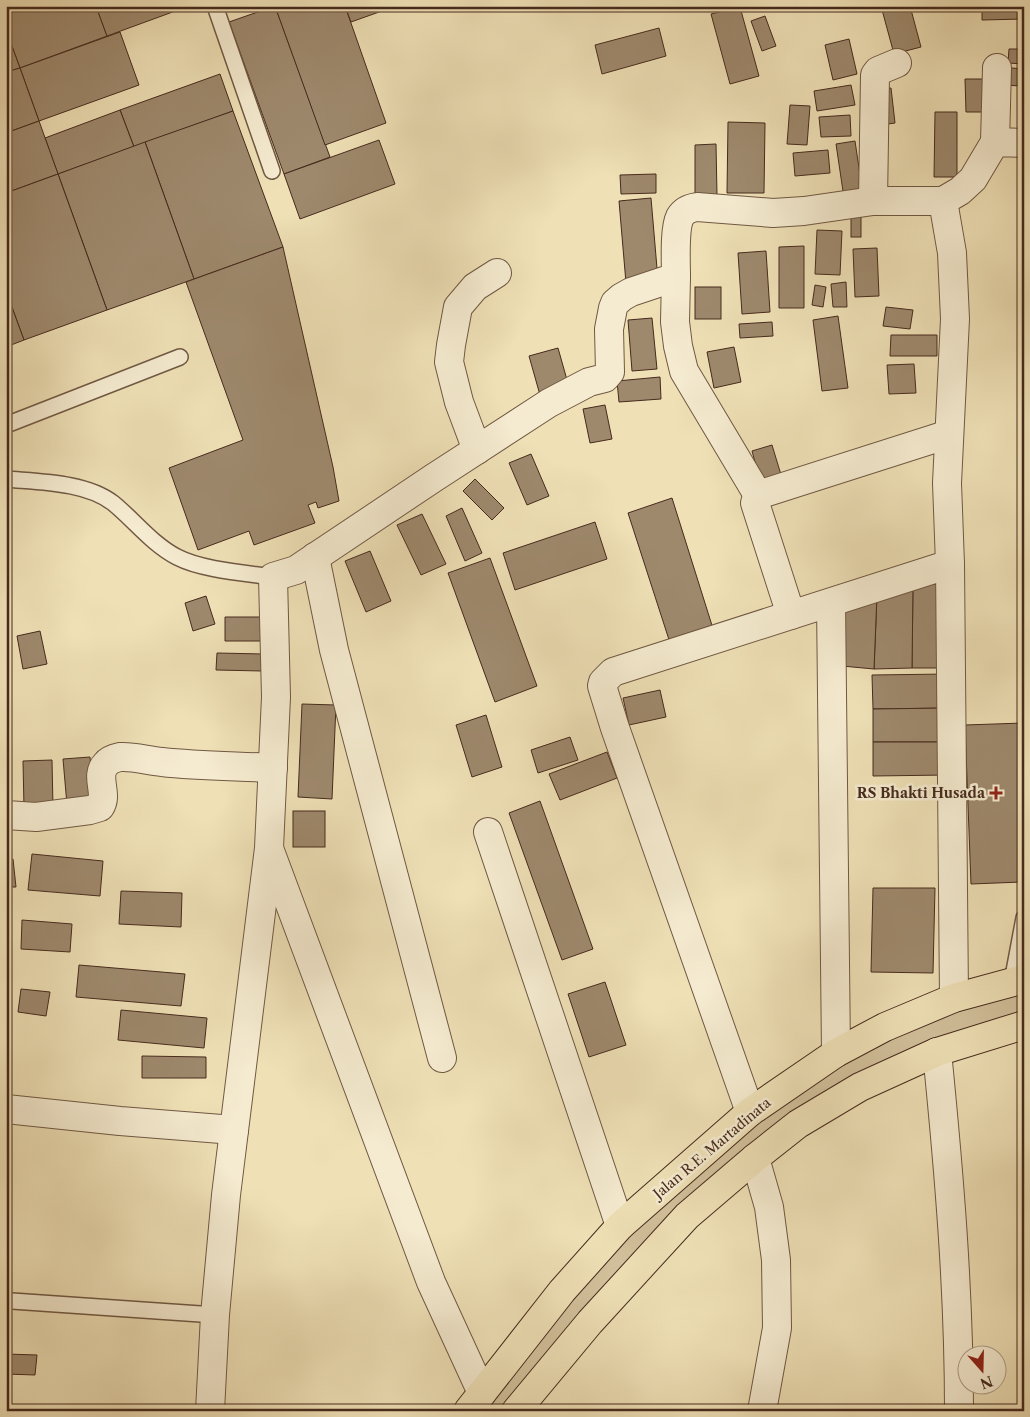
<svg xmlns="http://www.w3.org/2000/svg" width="1030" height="1417" font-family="'Libre Caslon Text',serif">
  <rect width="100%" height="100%" fill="#efe0b6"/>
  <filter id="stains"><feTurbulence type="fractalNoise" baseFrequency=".004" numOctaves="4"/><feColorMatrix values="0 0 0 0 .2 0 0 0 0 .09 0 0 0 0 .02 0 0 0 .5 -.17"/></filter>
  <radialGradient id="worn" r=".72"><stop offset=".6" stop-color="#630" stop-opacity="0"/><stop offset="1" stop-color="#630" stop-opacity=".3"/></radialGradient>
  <!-- grass -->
  <path fill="#d2c19c" stroke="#8c765c" d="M1024,979V1025L937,1052L755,1158L516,1411H468L562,1291L836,1053Z"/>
  <!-- building -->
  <g fill="#9e896d" stroke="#462a1d">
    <path d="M6,6H96L107,36L20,68L6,30Z"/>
    <path d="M96,6H189L107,36Z"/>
    <path d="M275,6L330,157L284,174L229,22Z"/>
    <path d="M275,6H345L386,123L325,145Z"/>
    <path d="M345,6H396L351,22Z"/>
    <path d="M881,6H910L921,47L894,54Z"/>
    <path d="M982,6H1024V19L982,20Z"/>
    <path d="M740,7L759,76L730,84L711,14Z"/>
    <path d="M765,16L776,46L762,51L751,21Z"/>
    <path d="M659,28L666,56L602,74L595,45Z"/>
    <path d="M6,30L20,68L6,72Z"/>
    <path d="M120,32L139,85L39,121L20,68Z"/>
    <path d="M849,39L857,74L833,80L825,45Z"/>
    <path d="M1009,49H1024V64L1008,63Z"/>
    <path d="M1000,67L1024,69V86L999,85Z"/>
    <path d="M20,68L39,121L6,133V72Z"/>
    <path d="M220,74L233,111L134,147L120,110Z"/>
    <path d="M965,79H985V112H966Z"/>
    <path d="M851,85L855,105L817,111L814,91Z"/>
    <path d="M891,88L895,123L881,125L877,90Z"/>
    <path d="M790,105L810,106L807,145L787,144Z"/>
    <path d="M120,110L134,147L58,174L45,138Z"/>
    <path d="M233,111L283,247L194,279L145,142Z"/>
    <path d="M935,112H957V177H934Z"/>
    <path d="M850,115L851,136L821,137L819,117Z"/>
    <path d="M39,121L58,174L6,193V133Z"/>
    <path d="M728,122L765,123L764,193H727Z"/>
    <path d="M379,140L395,184L300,219L284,174Z"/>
    <path d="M855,141L863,195L844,198L836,144Z"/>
    <path d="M145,142L194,279L107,310L58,174Z"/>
    <path d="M716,144L717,196H695V145Z"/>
    <path d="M828,150L830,173L795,176L793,153Z"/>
    <path d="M58,174L107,310L24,340L6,291V193Z"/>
    <path d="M656,174V193L621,194L620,175Z"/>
    <path d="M651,198L658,280L626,283L619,201Z"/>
    <rect x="851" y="217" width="10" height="20"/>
    <path d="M817,230L842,231L840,275L815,274Z"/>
    <path d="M804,246V308H779V247Z"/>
    <path d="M283,247L333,467L339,501L318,508L316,502L308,505L315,523L254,545L249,531L198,550L169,468L243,440L186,282Z"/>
    <path d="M877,248L879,296L855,297L853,249Z"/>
    <path d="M766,251L770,312L742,314L738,253Z"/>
    <path d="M846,282L847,307H833L831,284Z"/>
    <path d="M815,285L826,287L823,307L812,305Z"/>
    <rect x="695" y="287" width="26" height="32"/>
    <path d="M6,291L24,340L6,347Z"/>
    <path d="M886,307L913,310L910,329L883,326Z"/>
    <path d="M838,316L848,388L822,391L813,320Z"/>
    <path d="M652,318L657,369L632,371L628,320Z"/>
    <path d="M772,322L773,336L740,338L739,324Z"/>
    <path d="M891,335H937V356H890Z"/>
    <path d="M734,347L741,382L714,388L707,352Z"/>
    <path d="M558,348L569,387L540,395L529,356Z"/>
    <path d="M914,364L916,393L889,394L887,365Z"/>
    <path d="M660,377L661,399L619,402L617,381Z"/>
    <path d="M605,405L612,439L590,443L583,409Z"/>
    <path d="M772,445L782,478L761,484L752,451Z"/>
    <path d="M531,454L549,496L527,505L509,463Z"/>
    <path d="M475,479L504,508L492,520L463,491Z"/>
    <path d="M672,498L715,635L672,649L628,513Z"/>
    <path d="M462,508L482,553L465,561L446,516Z"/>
    <path d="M422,514L446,564L421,575L397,525Z"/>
    <path d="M595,522L607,559L515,590L503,553Z"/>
    <path d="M370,551L391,601L366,612L345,561Z"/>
    <path d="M490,558L537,686L495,702L448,573Z"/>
    <path d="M947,584V668H912L913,585Z"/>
    <path d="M913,585L912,668L874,669L877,595Z"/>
    <path d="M877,595L874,669L842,666L841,610Z"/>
    <path d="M206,596L215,624L193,631L185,603Z"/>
    <path d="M225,617H262L261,641H225Z"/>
    <path d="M40,631L47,664L23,669L17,636Z"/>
    <path d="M217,653L263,654L262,671L216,670Z"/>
    <path d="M947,674V708L873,709L872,675Z"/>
    <path d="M660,690L666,717L629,725L623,698Z"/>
    <path d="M302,704L336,705L332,799L298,797Z"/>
    <path d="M947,708V742H873V709Z"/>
    <path d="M486,715L502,767L472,777L456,725Z"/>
    <path d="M1024,723V862H1021L1022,882L971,884L965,725Z"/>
    <path d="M570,737L578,760L538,773L531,750Z"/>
    <path d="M873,742H947L948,775L873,776Z"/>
    <path d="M607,752L617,778L560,800L549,774Z"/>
    <path d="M90,757L94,802L67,805L63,759Z"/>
    <path d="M52,760L53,808H24L23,761Z"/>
    <path d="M540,801L593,949L562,960L509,813Z"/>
    <rect x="293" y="811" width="32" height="36"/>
    <path d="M32,854L103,861L100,896L28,890Z"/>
    <path d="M6,859H13L16,887H6Z"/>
    <path d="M873,888H935L933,973L871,972Z"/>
    <path d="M121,891L182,893L181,927L119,924Z"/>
    <path d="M22,920L72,924L70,952L21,949Z"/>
    <path d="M79,965L185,974L181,1006L76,997Z"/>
    <path d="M605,982L626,1045L589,1057L568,994Z"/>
    <path d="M21,989L50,992L46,1016L18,1012Z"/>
    <path d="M121,1010L207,1018L204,1048L118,1040Z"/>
    <path d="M142,1056L206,1057V1078H142Z"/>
    <path d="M6,1354L37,1355L35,1375L6,1374Z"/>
  </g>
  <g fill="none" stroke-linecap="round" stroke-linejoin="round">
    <defs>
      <g id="service">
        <path d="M215,6L272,171"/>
        <path d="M6,425L180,357"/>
        <path d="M6,479C39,482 86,482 113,503C134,520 152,544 177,557C202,570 245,573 273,577"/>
        <path d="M1012,982L1024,918"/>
        <path d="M12,1301L215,1315"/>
      </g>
      <g id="minor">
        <path d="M995,142L997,68"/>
        <path d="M873,201L875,75L878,71L897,63"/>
        <path d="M943,201L952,253L955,319L947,483L950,564L954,998"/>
        <path d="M676,277L675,322L678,346L684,371L758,495"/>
        <path d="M477,450L459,402L449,362L451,345L458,307L475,287L497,273"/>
        <path d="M315,557L334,650L442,1058"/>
        <path d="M831,603L836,1053"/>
        <path d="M791,615L755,503L758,495L949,434"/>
        <path d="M6,815L36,817L90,810L100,807C109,794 94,776 106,764C109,760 115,758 120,757C134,756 148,761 162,762C198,766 236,766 273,768"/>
        <path d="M488,832L620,1226"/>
        <path d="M270,851L431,1282L482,1393"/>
        <path d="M937,1052C949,1172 959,1290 959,1411"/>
        <path d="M6,1109L120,1121L234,1130"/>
        <path d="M750,1112L615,728L602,686L603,682L613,672L950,564"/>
        <path d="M755,1158L769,1207L776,1260L777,1328L762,1411"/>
        <path d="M210,1411L215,1315L226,1195L269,848L276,697L273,577L296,570L435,477L549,403L589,382L605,378L610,372L609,329L613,308L615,303L622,297L631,292L676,277C676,262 674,229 680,217C684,210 690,208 697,207L773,213L804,211L873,201H943L960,191L973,179L995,142L1024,143"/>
      </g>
      <g id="trunk">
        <path d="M468,1411L562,1291L620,1226L750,1112L836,1053L885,1027L954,998L1024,979"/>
        <path d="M516,1411L590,1322L687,1216L755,1158L798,1124L860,1087L937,1052L1024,1025"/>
      </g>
    </defs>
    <!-- service casing -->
    <use href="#service" stroke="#705843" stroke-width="18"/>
    <!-- minor casing -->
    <use href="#minor" stroke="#705843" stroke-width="30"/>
    <!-- trunk casing -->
    <use href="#trunk" stroke="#462a1d" stroke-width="30"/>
    <!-- service -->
    <use href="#service" stroke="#f5ebd0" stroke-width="15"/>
    <!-- minor -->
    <use href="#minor" stroke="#f5ebd0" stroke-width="28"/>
    <!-- trunk -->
    <use href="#trunk" stroke="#efe0b6" stroke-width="28"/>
  </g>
  <!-- markers -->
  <path fill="#8f2418" stroke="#f5ebd0" stroke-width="2" d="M993.5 785.5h5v5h5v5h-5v5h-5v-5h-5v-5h5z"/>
  <g text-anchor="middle" stroke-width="5" stroke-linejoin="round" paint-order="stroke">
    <!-- poi labels -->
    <g font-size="14" font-weight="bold" fill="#462a1d" stroke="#f5ebd0" text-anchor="end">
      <text x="985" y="798">RS Bhakti Husada</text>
    </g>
    <!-- street labels -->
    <g font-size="14" fill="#462a1d" stroke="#f5ebd0">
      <text transform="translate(712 1148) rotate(-40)" y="5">Jalan R.E. Martadinata</text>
    </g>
  </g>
  <!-- margin -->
  <rect width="1030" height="1417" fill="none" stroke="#efe0b6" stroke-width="25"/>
  <rect x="8" y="8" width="1015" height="1402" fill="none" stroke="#462a1d" stroke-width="2.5"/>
  <rect x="12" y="12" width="1005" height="1392" fill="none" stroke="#462a1d"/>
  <!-- north arrow -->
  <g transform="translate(982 1370) rotate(160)"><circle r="24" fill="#f5ebd0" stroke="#af9e88"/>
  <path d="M0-4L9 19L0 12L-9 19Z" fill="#8f2418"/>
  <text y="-8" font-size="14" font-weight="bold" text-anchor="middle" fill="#462a1d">N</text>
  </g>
  <rect width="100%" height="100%" filter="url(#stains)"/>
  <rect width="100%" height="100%" fill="url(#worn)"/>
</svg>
